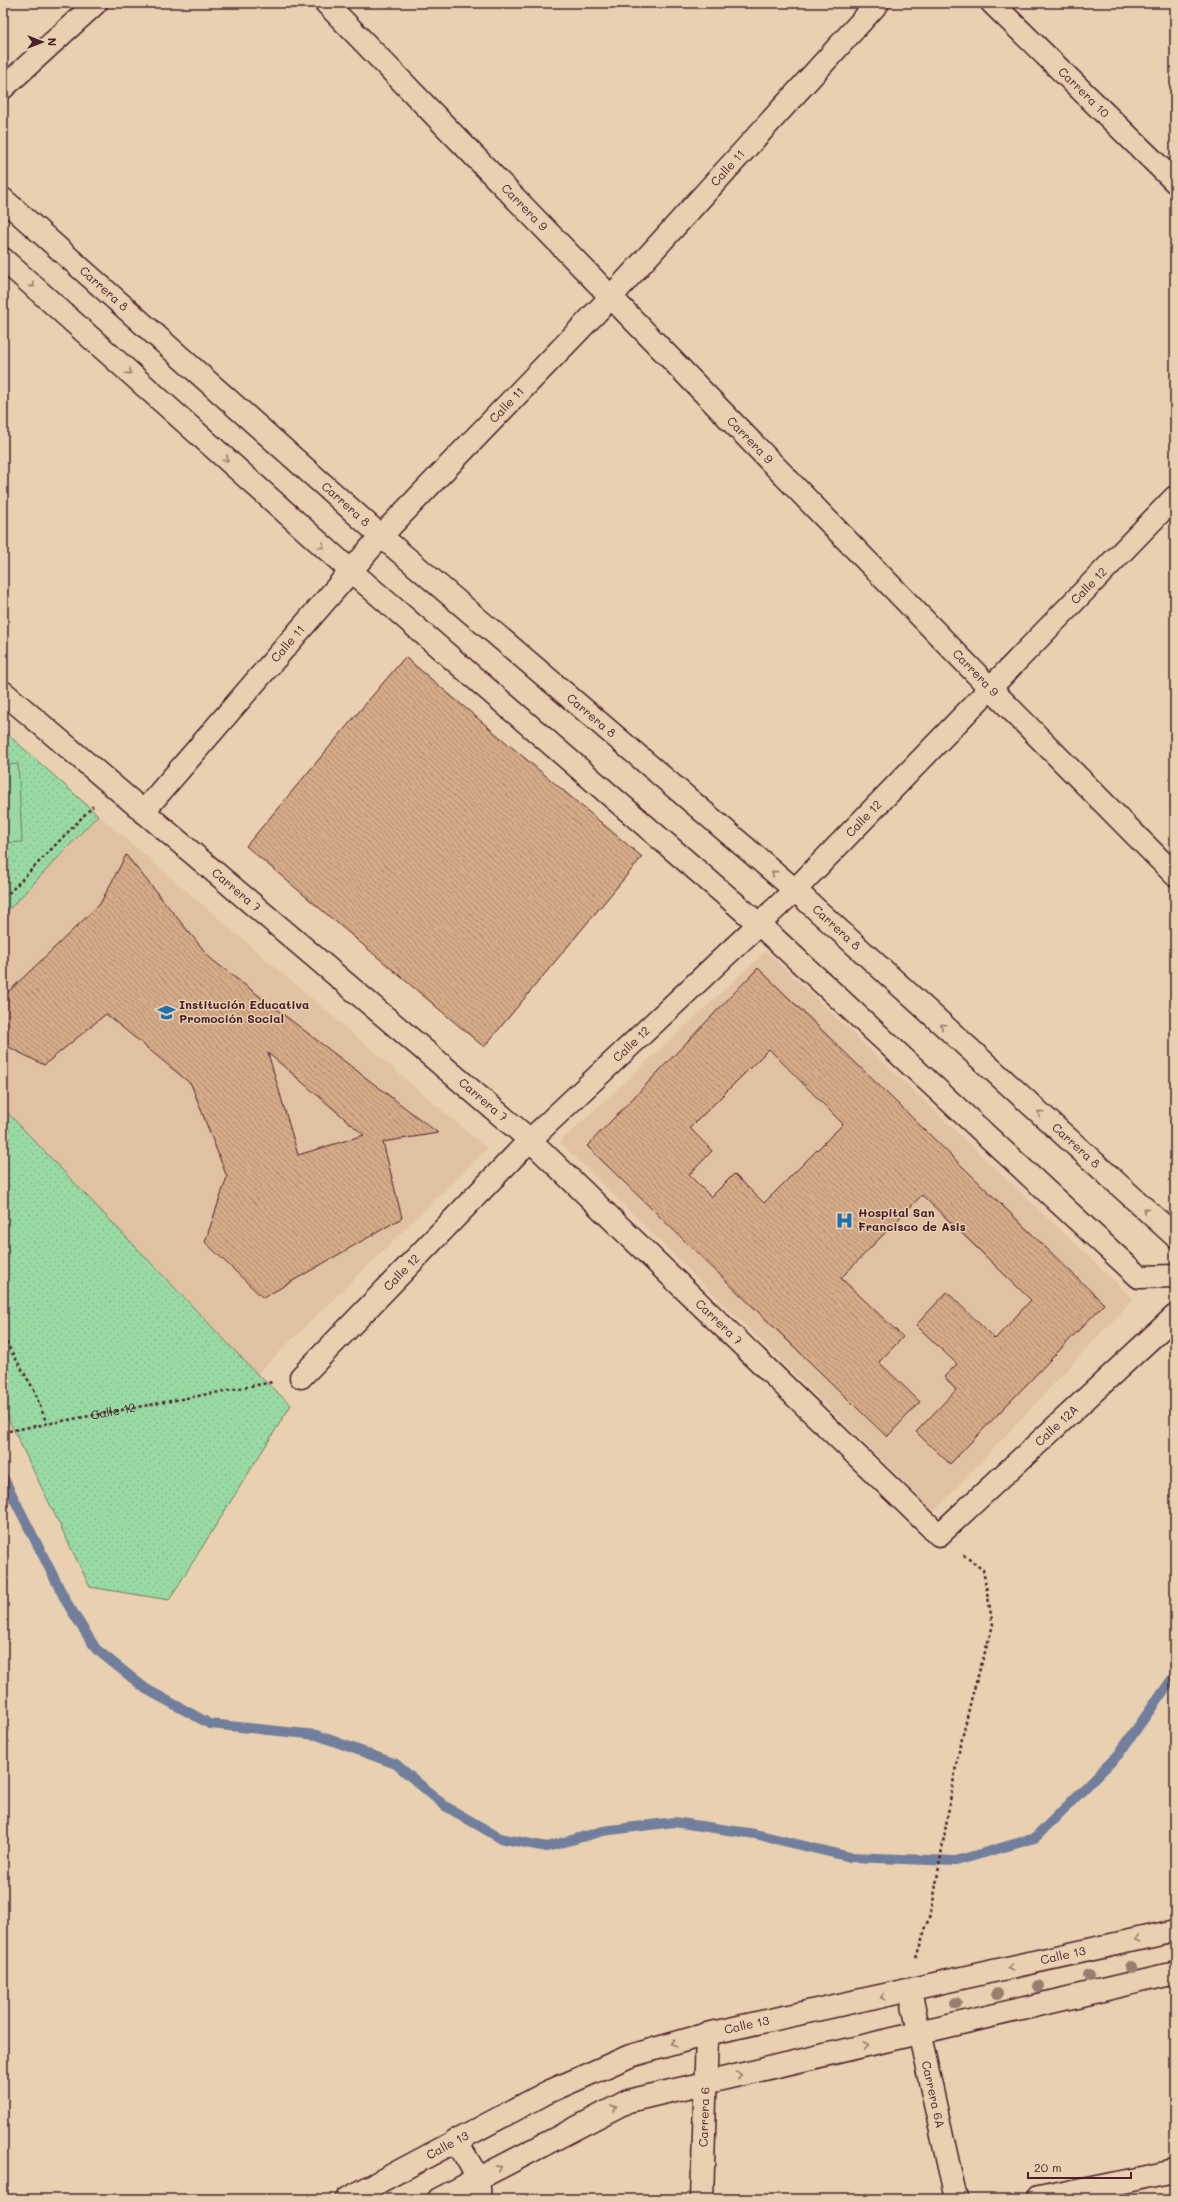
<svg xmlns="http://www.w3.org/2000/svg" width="1178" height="2202" font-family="Mali,sans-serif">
  <defs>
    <pattern id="grass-dots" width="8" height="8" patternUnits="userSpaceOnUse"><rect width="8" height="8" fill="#99daa4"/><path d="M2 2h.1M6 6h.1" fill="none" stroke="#85bb8d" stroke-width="1.8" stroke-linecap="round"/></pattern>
    <pattern id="building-back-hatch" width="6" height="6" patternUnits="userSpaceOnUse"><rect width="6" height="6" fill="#d6ab88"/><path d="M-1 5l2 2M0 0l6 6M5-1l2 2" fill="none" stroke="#b08b6f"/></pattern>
  </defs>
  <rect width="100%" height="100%" fill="#e8d0b0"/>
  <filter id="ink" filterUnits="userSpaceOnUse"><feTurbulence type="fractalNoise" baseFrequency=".025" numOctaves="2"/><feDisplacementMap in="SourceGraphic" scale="8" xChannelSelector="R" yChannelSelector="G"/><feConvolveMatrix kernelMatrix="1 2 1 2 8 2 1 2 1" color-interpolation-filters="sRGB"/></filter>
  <g filter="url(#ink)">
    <!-- built -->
    <g fill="#e0c2a2">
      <path d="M98,815L487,1149L257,1374L3,1108V916Z"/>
      <path d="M766,951L1133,1299L934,1512L560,1142Z"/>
    </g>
    <!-- grass -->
    <g fill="url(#grass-dots)" stroke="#727c68">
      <path d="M3,730L98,815L3,916Z"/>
      <path d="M3,1108L257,1374L291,1405L169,1600L90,1587L3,1408Z"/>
    </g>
    <!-- pitch -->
    <path fill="#99daa4" stroke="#727c68" d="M18,764L22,842L3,843V765Z"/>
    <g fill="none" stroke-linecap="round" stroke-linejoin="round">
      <!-- stream -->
      <path stroke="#727f9c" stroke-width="10" d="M3,1477L67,1603L96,1649L146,1689L210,1724L317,1735L396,1764L445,1806L500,1838L547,1847L603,1831L674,1822L755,1834L850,1857L956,1861L1035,1838L1118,1755L1175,1675"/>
    </g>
    <!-- building -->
    <g fill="url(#building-back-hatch)" stroke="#4a1f2b" fill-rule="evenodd">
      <path d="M405,657L642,857L484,1047L246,846Z"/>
      <path d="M126,855L211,959L438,1133L383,1142L402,1218L263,1298L205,1242L227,1177L191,1084L106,1014L44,1065L3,1044V997L100,904ZM268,1053L364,1135L298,1155Z"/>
      <path d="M758,968L1104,1304L950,1464L916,1432L956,1390L944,1377L957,1364L916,1325L947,1292L995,1339L1031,1300L922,1195L841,1278L903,1337L879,1362L920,1402L887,1437L587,1146ZM769,1049L843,1124L764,1203L734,1174L711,1197L689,1175L712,1151L690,1128Z"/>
    </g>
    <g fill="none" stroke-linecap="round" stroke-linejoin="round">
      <defs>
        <g id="street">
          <path id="s2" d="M326,3L990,688L1175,875"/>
          <path id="s3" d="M992,3L1175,182"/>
          <path d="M3,88L96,3"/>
          <path id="s4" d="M3,692L530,1140L939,1535L1175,1316"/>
          <path id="s5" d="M143,812L381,536L610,298L878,3"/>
          <path id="s6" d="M301,1377L530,1140L795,890"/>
          <path id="s7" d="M910,1991L956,2199"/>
          <path d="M456,2140L478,2178L480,2199"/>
          <path id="s8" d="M702,2199L707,2034"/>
          <path d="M1040,2199L1175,2171"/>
        </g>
        <g id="secondary">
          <path id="s9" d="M3,199L381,536L795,890L1175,1236"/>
          <path d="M3,259L351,571L760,925L1139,1277L1175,1276"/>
          <path id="s10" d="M795,890L1175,497"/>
          <path id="s11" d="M347,2199L548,2092L630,2056L707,2034L1175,1931"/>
          <path d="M439,2199L628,2101L1175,1973"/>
        </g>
      </defs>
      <!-- street casing -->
      <use href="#street" stroke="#4a1f2b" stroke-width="25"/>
      <!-- secondary casing -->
      <use href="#secondary" stroke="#4a1f2b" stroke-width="25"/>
      <!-- path -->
      <g stroke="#4a1f2b" stroke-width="2.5" stroke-dasharray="3 3" stroke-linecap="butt">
        <path d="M3,896L10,892L93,806"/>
        <path d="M3,1337L34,1390L47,1424"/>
        <path id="s1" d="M3,1432L273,1382"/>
        <path d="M916,1958L932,1908L957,1760L972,1696L993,1625L983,1570L961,1553"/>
      </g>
      <!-- street -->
      <use href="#street" stroke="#e8d0b0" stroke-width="22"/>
      <!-- secondary -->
      <use href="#secondary" stroke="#e8d0b0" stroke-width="22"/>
    </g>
    <!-- trees -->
    <g fill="#987e71">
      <circle cx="1131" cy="1967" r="6"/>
      <circle cx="1089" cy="1976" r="6"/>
      <circle cx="1039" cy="1986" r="6"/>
      <circle cx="997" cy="1994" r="6"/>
      <circle cx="956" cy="2003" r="6"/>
    </g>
    <!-- one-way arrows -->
    <defs><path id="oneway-chevron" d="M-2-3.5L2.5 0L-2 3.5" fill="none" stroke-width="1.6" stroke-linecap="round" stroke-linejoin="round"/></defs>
    <g stroke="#99786e">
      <use href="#oneway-chevron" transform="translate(32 285) rotate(42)"/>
      <use href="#oneway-chevron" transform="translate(129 372) rotate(42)"/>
      <use href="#oneway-chevron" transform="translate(226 459) rotate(42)"/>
      <use href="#oneway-chevron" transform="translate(322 546) rotate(42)"/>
      <use href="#oneway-chevron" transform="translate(774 873) rotate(-139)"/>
      <use href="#oneway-chevron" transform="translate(943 1026) rotate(-138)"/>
      <use href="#oneway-chevron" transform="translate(1040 1113) rotate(-138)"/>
      <use href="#oneway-chevron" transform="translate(1146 1210) rotate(-138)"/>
      <use href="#oneway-chevron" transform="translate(1137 1940) rotate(167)"/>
      <use href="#oneway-chevron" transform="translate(1010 1968) rotate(167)"/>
      <use href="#oneway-chevron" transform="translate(883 1997) rotate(168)"/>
      <use href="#oneway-chevron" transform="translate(674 2043) rotate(165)"/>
      <use href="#oneway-chevron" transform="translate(866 2046) rotate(-13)"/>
      <use href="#oneway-chevron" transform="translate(739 2075) rotate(-13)"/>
      <use href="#oneway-chevron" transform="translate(614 2108) rotate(-27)"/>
      <use href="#oneway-chevron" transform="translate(499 2168) rotate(-27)"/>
    </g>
  </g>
  <!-- icons -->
  <defs>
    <symbol id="school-bare" viewBox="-9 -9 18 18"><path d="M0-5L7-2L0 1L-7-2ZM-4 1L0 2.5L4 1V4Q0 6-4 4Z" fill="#1f6fb2" stroke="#e8d0b0" stroke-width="2.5" paint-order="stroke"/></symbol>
    <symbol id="hospital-bare" viewBox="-9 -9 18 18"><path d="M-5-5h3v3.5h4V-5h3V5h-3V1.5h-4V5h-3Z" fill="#1f6fb2" stroke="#e8d0b0" stroke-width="2.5" paint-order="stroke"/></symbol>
  </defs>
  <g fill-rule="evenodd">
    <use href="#school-bare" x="154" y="1000" width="25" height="25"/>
    <use href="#hospital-bare" x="832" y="1208" width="25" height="25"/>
  </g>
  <g text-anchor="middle" stroke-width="3" stroke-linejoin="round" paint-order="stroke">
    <!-- street labels -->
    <g font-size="12" fill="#4a1f2b" stroke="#e8d0b0">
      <text dy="4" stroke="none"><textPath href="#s3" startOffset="128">Carrera 10</textPath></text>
      <text dy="4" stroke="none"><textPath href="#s5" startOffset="870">Calle 11</textPath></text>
      <text dy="4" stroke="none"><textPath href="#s2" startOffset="285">Carrera 9</textPath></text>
      <text dy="4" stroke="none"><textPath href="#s9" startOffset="135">Carrera 8</textPath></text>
      <text dy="4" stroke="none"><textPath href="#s5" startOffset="546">Calle 11</textPath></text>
      <text dy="4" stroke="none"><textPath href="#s2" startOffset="609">Carrera 9</textPath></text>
      <text dy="4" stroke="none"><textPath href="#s9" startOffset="459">Carrera 8</textPath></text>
      <text dy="4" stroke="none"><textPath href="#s10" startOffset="423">Calle 12</textPath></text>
      <text dy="4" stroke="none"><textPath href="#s5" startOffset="222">Calle 11</textPath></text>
      <text dy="4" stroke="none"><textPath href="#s2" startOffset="933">Carrera 9</textPath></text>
      <text dy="4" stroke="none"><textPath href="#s9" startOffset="783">Carrera 8</textPath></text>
      <text dy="4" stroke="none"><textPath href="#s10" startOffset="99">Calle 12</textPath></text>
      <text dy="4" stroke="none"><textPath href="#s4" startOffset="306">Carrera 7</textPath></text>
      <text dy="4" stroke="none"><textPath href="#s9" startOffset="1107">Carrera 8</textPath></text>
      <text dy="4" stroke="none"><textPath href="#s6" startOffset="469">Calle 12</textPath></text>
      <text dy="4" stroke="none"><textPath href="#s4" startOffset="630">Carrera 7</textPath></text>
      <text dy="4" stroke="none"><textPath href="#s9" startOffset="1431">Carrera 8</textPath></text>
      <text dy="4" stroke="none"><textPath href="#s6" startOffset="145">Calle 12</textPath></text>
      <text dy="4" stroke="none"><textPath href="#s4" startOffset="954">Carrera 7</textPath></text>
      <text dy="4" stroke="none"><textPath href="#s1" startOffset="112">Calle 12</textPath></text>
      <text dy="4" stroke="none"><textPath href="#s4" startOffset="1421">Calle 12A</textPath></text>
      <text dy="4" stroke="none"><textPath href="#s11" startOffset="762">Calle 13</textPath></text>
      <text dy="4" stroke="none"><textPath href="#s11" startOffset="438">Calle 13</textPath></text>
      <text dy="4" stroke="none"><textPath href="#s7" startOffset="106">Carrera 6A</textPath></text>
      <text dy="4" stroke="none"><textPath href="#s8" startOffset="82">Carrera 6</textPath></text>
      <text dy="4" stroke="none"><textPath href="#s11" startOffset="114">Calle 13</textPath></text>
    </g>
    <!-- poi labels -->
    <g font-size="12" font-weight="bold" fill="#4a1f2b" stroke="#e8d0b0" text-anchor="start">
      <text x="179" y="1009">Institución Educativa<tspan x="179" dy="14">Promoción Social</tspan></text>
      <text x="858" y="1217">Hospital San<tspan x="858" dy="14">Francisco de Asis</tspan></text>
    </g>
  </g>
  <!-- margin -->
  <rect width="1178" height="2202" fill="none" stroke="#e8d0b0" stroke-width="16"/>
  <rect x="8" y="8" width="1162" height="2186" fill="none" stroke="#4a1f2b" stroke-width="1.5" filter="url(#ink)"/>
  <!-- north arrow -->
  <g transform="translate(42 42) rotate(90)" stroke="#e8d0b0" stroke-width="3" paint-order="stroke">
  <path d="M0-3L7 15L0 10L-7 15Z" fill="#4a1f2b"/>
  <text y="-6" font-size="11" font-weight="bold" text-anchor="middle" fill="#4a1f2b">N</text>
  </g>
  <!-- scale -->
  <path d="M1028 2172v6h103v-6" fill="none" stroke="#4a1f2b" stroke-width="2"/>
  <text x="1034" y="2172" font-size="12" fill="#4a1f2b" stroke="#e8d0b0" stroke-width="3" paint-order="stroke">20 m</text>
</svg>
